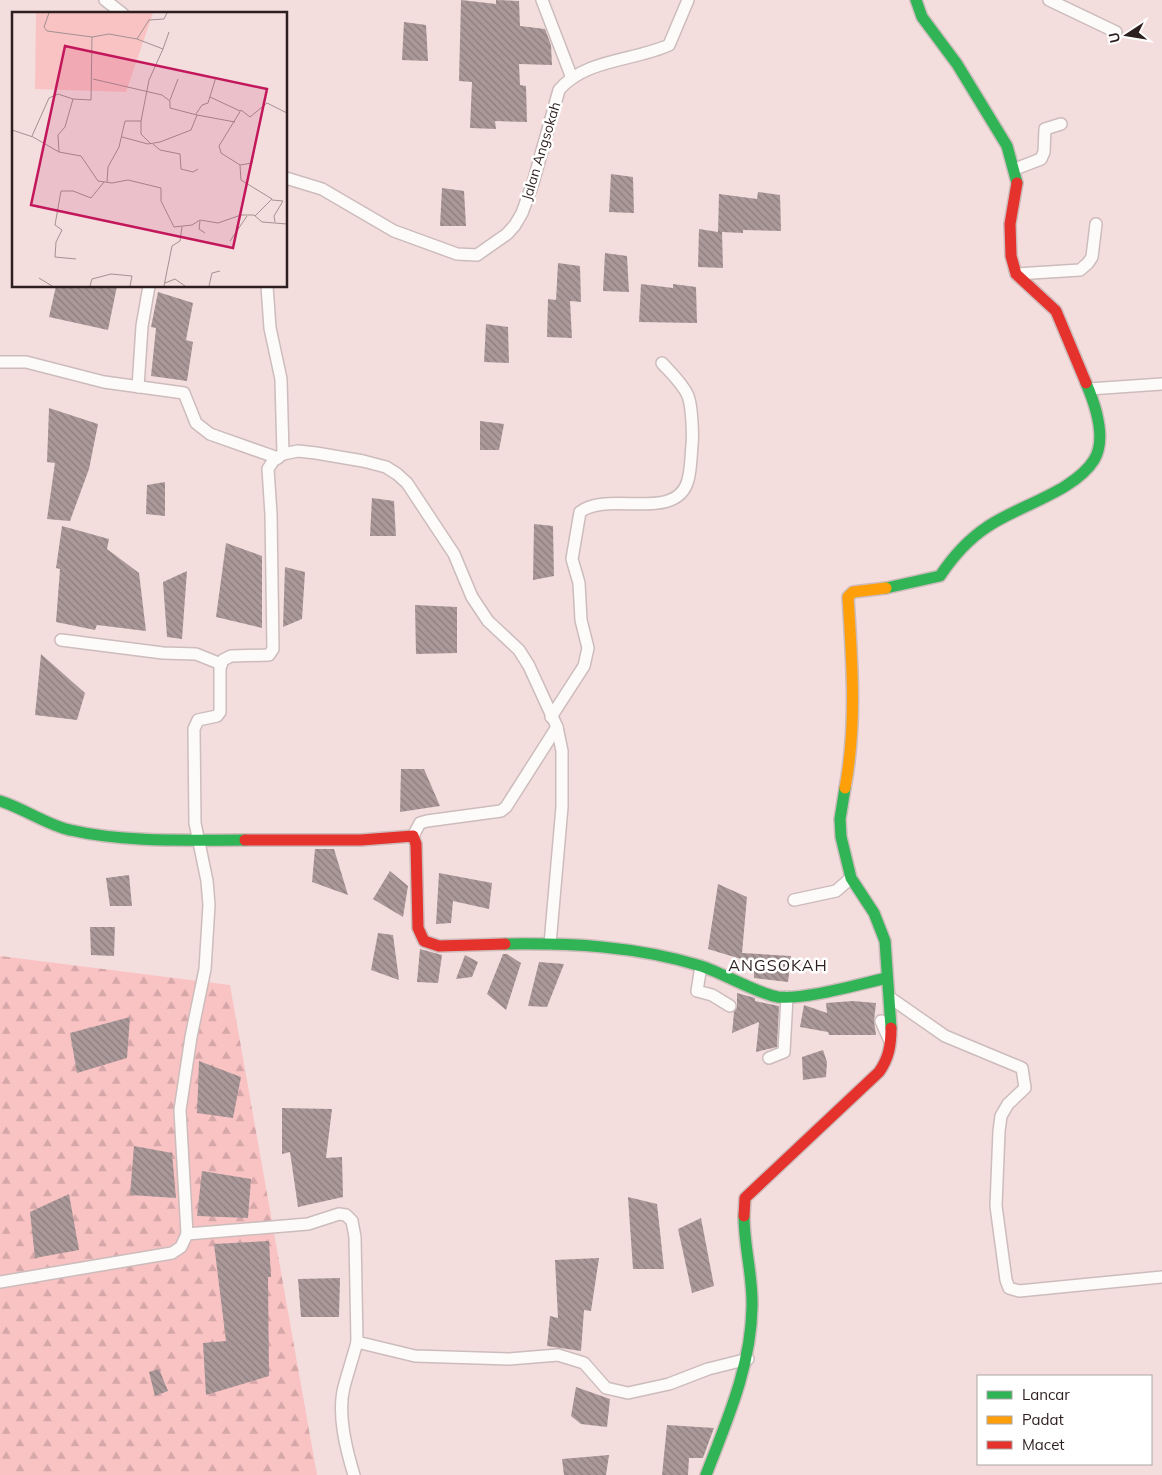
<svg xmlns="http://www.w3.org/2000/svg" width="1162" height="1475" font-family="Mulish,sans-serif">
  <defs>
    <pattern id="forest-firs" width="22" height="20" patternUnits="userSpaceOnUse" patternTransform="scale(1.25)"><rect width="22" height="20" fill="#f9c3c4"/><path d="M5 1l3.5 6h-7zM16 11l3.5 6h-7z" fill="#d6a7a8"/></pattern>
    <pattern id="building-back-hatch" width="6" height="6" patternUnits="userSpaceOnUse" patternTransform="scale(1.25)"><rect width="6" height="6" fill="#ab999a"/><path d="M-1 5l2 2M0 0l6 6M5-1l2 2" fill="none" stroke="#8c7c7d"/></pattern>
  </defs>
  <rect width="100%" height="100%" fill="#f4dddd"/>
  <!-- forest -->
  <path fill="url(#forest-firs)" d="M0,956L230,985L317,1475H0Z"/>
  <!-- building -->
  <g fill="url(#building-back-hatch)">
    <path d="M461,0L496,4V0L519,1L520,26L545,29L551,45L552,65L519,64L520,85L526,86L527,122L495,121L496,129L470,128L472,82L459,81Z"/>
    <path d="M404,22L426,25L428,61L402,60Z"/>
    <path d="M611,174L633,177L634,213L609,212Z"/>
    <path d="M442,188L464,191L466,226H440Z"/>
    <path d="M758,192L780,195L781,231L743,230V233L722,232L723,268L698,267L699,229L718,232L719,194L757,199Z"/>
    <path d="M605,253L627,256L629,292L603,291Z"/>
    <path d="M558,263L580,266L581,302L570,301L572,338L547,337L548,299L556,300Z"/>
    <path d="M641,284L673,288V284L696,287L697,323L639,322Z"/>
    <path d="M56,286H117L108,330L49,317Z"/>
    <path d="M158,292L193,303L186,340L193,342L187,381L151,376L156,328L151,327Z"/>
    <path d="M486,324L508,327L509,363L484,362Z"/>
    <path d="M49,408L98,424L89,469L70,521L47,519L55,463L47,462Z"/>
    <path d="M480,421L504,424L499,450H480Z"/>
    <path d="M165,482V516L146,514L147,485Z"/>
    <path d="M372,498L394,501L396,536H370Z"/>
    <path d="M534,524L553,526L554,576L533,580Z"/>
    <path d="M62,526L109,539L107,549L139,573L146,631L97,625L95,630L56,622L60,569L56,568Z"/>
    <path d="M226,543L262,556V628L216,617Z"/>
    <path d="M285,567L305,572L302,619L283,627Z"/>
    <path d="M187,571L182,639L167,637L163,582Z"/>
    <path d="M415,605L457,607V653L416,654Z"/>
    <path d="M41,654L85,693L77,720L35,715Z"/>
    <path d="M401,769H424L440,806L400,812Z"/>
    <path d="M315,849H334L348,895L312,882Z"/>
    <path d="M390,871L408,886L403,917L373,899Z"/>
    <path d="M439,873L492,883L489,909L453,901L451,923L436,924Z"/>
    <path d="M129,875L132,906H110L106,878Z"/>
    <path d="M718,884L747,897L742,953L791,956L788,982L754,978V963L708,949Z"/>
    <path d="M90,927H115L114,956L91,955Z"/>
    <path d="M378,933L393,935L399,980L371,970Z"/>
    <path d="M420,949L442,955L438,983L417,982Z"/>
    <path d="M503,954H507L521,963L506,1010L487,994Z"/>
    <path d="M465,955L478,962L472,977L456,979Z"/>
    <path d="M539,962L564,964L547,1007L528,1006Z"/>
    <path d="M737,993L755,998V1001L779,1006L777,1047L756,1052L759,1022L732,1033L734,1012L737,1007Z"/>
    <path d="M853,1001L876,1003L874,1021L876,1035H829L828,1032L800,1027L804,1005L827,1013L826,1003Z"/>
    <path d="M130,1017L127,1058L77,1073L70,1033Z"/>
    <path d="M823,1050L827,1062L826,1077L803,1080L802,1057Z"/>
    <path d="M199,1061L241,1077L233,1118L197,1113Z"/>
    <path d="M282,1108L332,1109L326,1158L342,1157L343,1197L298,1207L290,1152L282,1154Z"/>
    <path d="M134,1146L172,1153L176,1198L130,1195Z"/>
    <path d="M202,1171L251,1179L248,1218L197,1216Z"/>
    <path d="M69,1194L79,1250L35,1258L30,1212Z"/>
    <path d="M628,1197L657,1204L664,1269H633Z"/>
    <path d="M701,1218L714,1286L692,1293L678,1229Z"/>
    <path d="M269,1241L271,1277H268L269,1376L206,1395L203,1343L226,1341L214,1244Z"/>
    <path d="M599,1258L591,1311L584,1310L581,1351L547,1346L550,1316L558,1318L555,1260Z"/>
    <path d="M340,1278L339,1317H301L298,1279Z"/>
    <path d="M159,1369L168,1391L155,1396L149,1372Z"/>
    <path d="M576,1387L610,1399L607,1427L581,1424L571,1416Z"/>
    <path d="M667,1425L714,1428L703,1458H689L688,1475H662Z"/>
    <path d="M609,1455L606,1475H564L562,1459Z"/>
  </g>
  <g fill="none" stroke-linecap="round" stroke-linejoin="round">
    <defs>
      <g id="street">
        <path d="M105,0L123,14"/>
        <path d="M542,0L572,78"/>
        <path d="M1049,0L1116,32"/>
        <path d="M1015,169L1041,159L1044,152L1045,129L1061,124"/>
        <path d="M286,178L322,189L394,231L457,254L477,255L507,234L515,225L522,213L533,183L559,90C585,59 634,61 669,45L688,0"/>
        <path d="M1016,274L1080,270L1088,263L1092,257L1096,224"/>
        <path d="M267,286L270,328L281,379L283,454L298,451L316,453L363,461L386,467L397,474L407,483L454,554L472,597L488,621L519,650L529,666L557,727L562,751V807L550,944"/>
        <path d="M0,362H26L104,382L184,393L196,423L210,434L278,458"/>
        <path d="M138,387L142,326L149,286"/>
        <path d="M1089,389L1162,384"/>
        <path d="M61,640L163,653L196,654L221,664"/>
        <path d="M551,717L584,666L588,648L581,620L579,583L572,559L580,512C608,490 677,523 688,480C691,469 691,456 692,445C693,435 692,406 688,396C683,384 671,373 662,363"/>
        <path d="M413,836L420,823L427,821L501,811L506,807L557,727"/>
        <path d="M794,900L836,891L851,878"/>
        <path d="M701,966L697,991L712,995L730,1006"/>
        <path d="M889,997L945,1036L1022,1068L1025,1088L1008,1104L1001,1116L999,1131L996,1206L1006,1280L1009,1288L1019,1291L1162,1277"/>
        <path d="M881,1021L889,1039"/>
        <path d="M769,1058L784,1052L787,997"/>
        <path d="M187,1234L180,1110L191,1037L205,969L209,905L207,881L195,823L194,729L198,720L217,716L220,712V668L223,660L231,656L269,655L273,649L271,514L268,469L273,461L283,454"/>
        <path d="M0,1282L172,1253L181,1247L187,1234L308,1224L339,1214L346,1215L352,1221L355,1237L357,1342L415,1356L509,1359L558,1355L584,1363L606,1388L628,1393L669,1384L708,1369L748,1359"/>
        <path d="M354,1475C346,1449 337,1414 344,1387C348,1372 353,1357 357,1342"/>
      </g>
      <g id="fast">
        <path d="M916,0L922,17L957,64L1007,146L1017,183"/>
        <path d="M886,588L940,576C952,558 969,539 987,527C1017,506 1074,492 1094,460C1107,439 1095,404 1086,383"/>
        <path d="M845,788L840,819L841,837L851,878L874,913L885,941L891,1028"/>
        <path d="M0,801C23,808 49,826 70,830C127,843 188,840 245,840"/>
        <path d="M505,944C571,943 636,946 701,966C723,973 758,994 778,997C805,1000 859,984 887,978"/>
        <path d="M706,1475C727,1420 751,1367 752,1307C753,1276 744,1247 744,1216"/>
      </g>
      <path id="slow" d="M845,788C857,725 852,661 848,597L853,592L886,588"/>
      <g id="jam">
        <path d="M1017,183L1010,224L1011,256L1016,274L1056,311L1086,383"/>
        <path d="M245,840H361L413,836L416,844L418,928L424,941L439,946L505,944"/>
        <path d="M744,1216L745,1198L879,1072C889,1058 891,1045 891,1028"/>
      </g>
    </defs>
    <!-- street casing -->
    <use href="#street" stroke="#cdbcbc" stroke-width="14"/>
    <!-- fast casing -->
    <use href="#fast" stroke="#cdbcbc" stroke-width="14"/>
    <!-- slow casing -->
    <use href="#slow" stroke="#cdbcbc" stroke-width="14"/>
    <!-- jam casing -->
    <use href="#jam" stroke="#cdbcbc" stroke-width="14"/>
    <!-- street -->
    <use href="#street" stroke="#fdfafa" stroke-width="11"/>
    <!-- fast -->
    <use href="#fast" stroke="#30b455" stroke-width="11"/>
    <!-- slow -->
    <use href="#slow" stroke="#ff9f0a" stroke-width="11"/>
    <!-- jam -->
    <use href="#jam" stroke="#e5322d" stroke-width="11"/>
  </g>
  <g text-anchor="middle" stroke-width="5" stroke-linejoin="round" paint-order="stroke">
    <!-- street labels -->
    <g font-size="14" fill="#2d1e1f" stroke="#fff">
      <text transform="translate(541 151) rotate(-73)" y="5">Jalan Angsokah</text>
    </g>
    <!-- quarter labels -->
    <g font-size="16" letter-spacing="1" fill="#2d1e1f" stroke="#fff">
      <text x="778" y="971">ANGSOKAH</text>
    </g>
  </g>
  <!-- overview -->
  <g transform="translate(12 12)">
    <rect width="275" height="275" fill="#f4dddd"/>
    <path d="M24,1H141L114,80L23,77Z" fill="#f9c3c4"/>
    <path fill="none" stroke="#a49191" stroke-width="1" d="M37,1L32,15L35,19L80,25M125,27L151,37L157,20M81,67L150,83L158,89V96L185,103M198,85L228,99M158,88L166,67M184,102L190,93L196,91L204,65M129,109V122L139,132M0,118L21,125L47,140L69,144L86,169L100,171L116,168L149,176V189L162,215L180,213L188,208L206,211L229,203H242L250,210L275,212M20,124L37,86L46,82L61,87M110,125L136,132L148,130L179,118L185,103L223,110M141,132L148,138L168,142L169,157L181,160L186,157M47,140L46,123L53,115L61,87L79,88L80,25L97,22L125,27L137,8L152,7L155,1M228,153L240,151L242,138M95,170L96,155L107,135L113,109H129L137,68L151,37M260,188L271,189L262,204L263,210M243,204L260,187L229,168L228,153L209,141L207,134L229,98L238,105L255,91L275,101M188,209L187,217L193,221M218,229L235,204M64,247L43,245L44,230L50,218L43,213L49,179H61L79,186L92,170M27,266L40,274M153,271L163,267L173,274M78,274L80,267L99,262L120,264L118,274M152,274L160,234L168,229L170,215M197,274L200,261L208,259"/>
    <path fill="#c2185b" fill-opacity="0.15" stroke="#c2185b" stroke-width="2.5" d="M53,34L255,77L221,236L19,193Z"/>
    <rect width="275" height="275" fill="none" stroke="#2d1e1f" stroke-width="2.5"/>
  </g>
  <!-- legend -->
  <rect x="977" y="1375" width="175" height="90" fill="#ffffff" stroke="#aba5a5"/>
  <rect x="987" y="1391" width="25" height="8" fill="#30b455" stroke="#aba5a5"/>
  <text x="1022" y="1400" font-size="15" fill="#2d1e1f">Lancar</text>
  <rect x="987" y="1416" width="25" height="8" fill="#ff9f0a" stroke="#aba5a5"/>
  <text x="1022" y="1425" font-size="15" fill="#2d1e1f">Padat</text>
  <rect x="987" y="1441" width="25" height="8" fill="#e5322d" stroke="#aba5a5"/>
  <text x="1022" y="1450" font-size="15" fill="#2d1e1f">Macet</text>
  <!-- north arrow -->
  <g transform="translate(1127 35) rotate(258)" stroke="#ffffff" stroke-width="4" paint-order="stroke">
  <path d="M0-4L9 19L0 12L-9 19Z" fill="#2d1e1f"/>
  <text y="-8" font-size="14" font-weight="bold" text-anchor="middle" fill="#2d1e1f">U</text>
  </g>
</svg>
